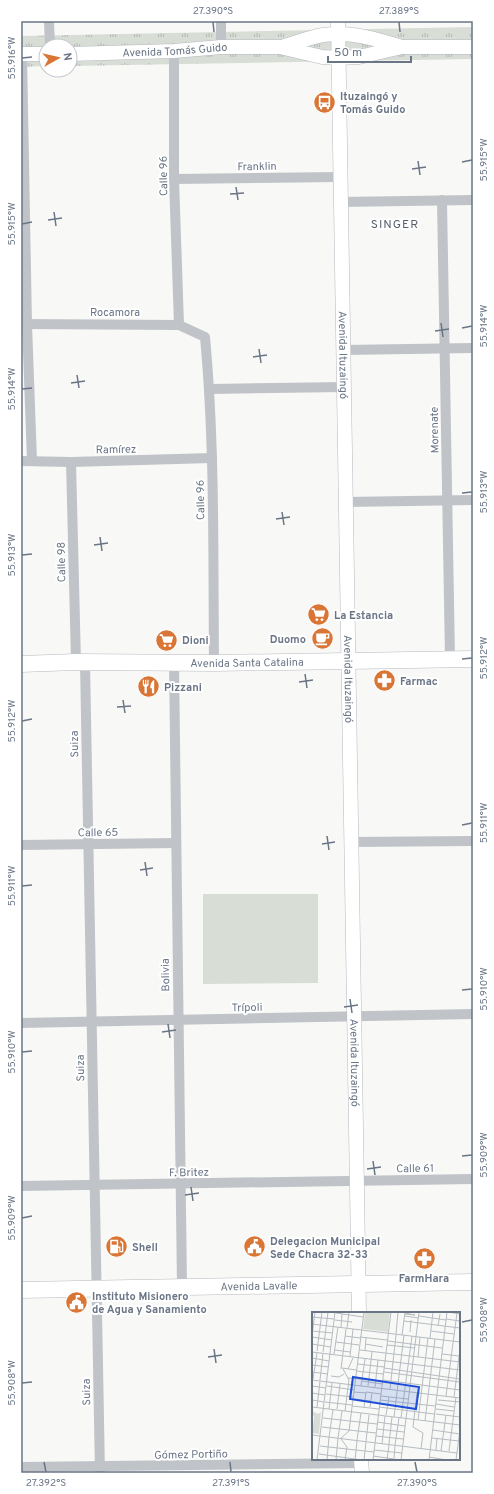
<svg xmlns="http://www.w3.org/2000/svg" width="494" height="1494" font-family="Overpass,sans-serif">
  <defs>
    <pattern id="grass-tufts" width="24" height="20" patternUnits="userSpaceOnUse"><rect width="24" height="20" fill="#d8ddd6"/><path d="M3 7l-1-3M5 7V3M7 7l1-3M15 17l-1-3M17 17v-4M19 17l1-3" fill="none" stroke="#b3b8b3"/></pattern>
  </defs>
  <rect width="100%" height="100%" fill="#f8f9f6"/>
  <!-- grass -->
  <path fill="url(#grass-tufts)" d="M473,27V59L70,66V46H46V66L21,67V36Z"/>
  <!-- pitch -->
  <path fill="#d8ddd6" d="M203,894H318V983L203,984Z"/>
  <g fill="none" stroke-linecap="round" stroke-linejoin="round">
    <defs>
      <g id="secondary">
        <path id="s1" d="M338,21L359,1313"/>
        <path d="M282,47C295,43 310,37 323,35C351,31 376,39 402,47"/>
        <path d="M21,54H46"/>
        <path id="s2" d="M70,54L174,51L221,47H280L322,57L338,58L359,57L402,47H473"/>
        <path d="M361,1459L362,1473"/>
      </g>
      <g id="primary">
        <path id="s3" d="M21,664L76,662L214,663L473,659"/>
        <path id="s4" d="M21,1290L473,1282"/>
      </g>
    </defs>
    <!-- secondary casing -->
    <use href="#secondary" stroke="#b5b9bf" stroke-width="15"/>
    <!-- primary casing -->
    <use href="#primary" stroke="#b6b9be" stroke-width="17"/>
    <!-- minor -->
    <g stroke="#c0c3c8" stroke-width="10">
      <path d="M49,21L50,46"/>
      <path d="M221,21V47"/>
      <path d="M174,51V179L179,325"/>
      <path d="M22,54L27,324L32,461"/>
      <path d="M174,179L340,177"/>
      <path d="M442,200L450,659"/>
      <path d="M340,202L473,200"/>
      <path d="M21,324L179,325L205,337C215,446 213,555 214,663"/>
      <path d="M343,350L473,348"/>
      <path d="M210,389L344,387"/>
      <path d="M21,461L71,462L212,458"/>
      <path d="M71,462L76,662"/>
      <path d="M345,502L473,500"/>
      <path d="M85,662L100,1473"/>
      <path d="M174,662L182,1287"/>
      <path d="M351,842L473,841"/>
      <path d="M21,845L176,843"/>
      <path d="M21,1023L473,1014"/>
      <path d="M21,1186L473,1179"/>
      <path d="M21,1467L361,1463"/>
    </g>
    <!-- secondary -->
    <use href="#secondary" stroke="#fff" stroke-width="14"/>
    <!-- primary -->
    <use href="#primary" stroke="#fff" stroke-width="16"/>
  </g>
  <!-- ticks -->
  <path fill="none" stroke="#6a7586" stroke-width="1.5" d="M213,22L214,32M399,22L400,32M22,58L32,57M418,161L420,175M462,162L472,160M412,169L426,167M236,187L238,200M230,194L244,193M54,212L56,226M48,220L62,218M22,224L32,222M441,323L443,337M462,328L472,326M435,331L449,329M259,349L261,363M253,357L267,355M77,375L79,388M71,383L85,381M22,389L32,388M462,493L472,492M282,512L284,525M276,519L290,517M100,537L102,551M94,545L108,543M22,555L32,554M462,659L472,658M305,674L307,688M299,682L313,680M123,700L125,713M117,707L131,706M22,721L32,719M462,825L472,823M327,836L329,850M322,844L335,842M145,862L147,876M140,870L153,868M22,886L32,885M462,990L472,989M350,999L352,1013M344,1007L358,1005M168,1024L170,1038M162,1032L176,1030M22,1052L32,1051M462,1156L472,1155M373,1161L375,1175M367,1169L381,1167M191,1187L193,1201M185,1195L199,1193M22,1218L32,1216M462,1322L472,1320M214,1349L216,1363M208,1357L222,1355M22,1383L32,1382M44,1462L46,1472M230,1462L231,1472M415,1462L417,1472"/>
  <!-- icons -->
  <defs>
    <symbol id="bus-disc" viewBox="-11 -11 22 22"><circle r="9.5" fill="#d97636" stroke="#fff"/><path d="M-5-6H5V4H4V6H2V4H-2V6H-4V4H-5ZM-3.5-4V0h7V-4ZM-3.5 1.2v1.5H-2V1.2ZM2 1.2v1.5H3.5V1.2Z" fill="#fff"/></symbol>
    <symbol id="supermarket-disc" viewBox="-11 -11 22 22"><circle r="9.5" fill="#d97636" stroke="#fff"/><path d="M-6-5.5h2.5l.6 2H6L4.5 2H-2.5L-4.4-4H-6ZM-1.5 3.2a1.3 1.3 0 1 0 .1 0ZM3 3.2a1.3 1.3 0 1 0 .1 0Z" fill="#fff"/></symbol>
    <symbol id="cafe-disc" viewBox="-11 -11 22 22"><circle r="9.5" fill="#d97636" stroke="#fff"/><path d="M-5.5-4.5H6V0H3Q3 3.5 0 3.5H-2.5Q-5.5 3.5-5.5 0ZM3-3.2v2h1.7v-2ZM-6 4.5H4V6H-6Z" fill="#fff"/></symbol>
    <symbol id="pharmacy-disc" viewBox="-11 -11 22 22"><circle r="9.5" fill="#d97636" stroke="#fff"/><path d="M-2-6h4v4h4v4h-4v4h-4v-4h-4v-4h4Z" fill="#fff"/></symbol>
    <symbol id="restaurant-disc" viewBox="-11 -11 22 22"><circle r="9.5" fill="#d97636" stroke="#fff"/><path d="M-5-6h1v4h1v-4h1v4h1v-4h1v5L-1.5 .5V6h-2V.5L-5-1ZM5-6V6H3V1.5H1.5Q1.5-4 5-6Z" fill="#fff"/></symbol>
    <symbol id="fuel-disc" viewBox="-11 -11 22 22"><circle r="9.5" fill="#d97636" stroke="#fff"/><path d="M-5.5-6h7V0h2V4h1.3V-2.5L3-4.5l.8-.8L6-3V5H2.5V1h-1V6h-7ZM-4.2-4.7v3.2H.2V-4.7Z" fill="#fff"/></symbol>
    <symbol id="civic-disc" viewBox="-11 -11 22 22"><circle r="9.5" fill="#d97636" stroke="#fff"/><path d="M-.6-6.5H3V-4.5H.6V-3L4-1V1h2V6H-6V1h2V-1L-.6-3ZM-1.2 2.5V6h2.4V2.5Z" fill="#fff"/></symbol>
  </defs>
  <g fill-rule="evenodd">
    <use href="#bus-disc" x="312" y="90" width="25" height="25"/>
    <use href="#supermarket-disc" x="306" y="602" width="25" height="25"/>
    <use href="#cafe-disc" x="310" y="626" width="25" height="25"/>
    <use href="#supermarket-disc" x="154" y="628" width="25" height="25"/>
    <use href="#pharmacy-disc" x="372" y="668" width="25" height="25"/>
    <use href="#restaurant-disc" x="136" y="674" width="25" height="25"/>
    <use href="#fuel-disc" x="104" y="1234" width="25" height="25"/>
    <use href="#civic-disc" x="242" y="1234" width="25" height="25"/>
    <use href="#pharmacy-disc" x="412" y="1246" width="25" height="25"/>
    <use href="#civic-disc" x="64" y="1290" width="25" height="25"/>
  </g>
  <g text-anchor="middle" stroke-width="4" stroke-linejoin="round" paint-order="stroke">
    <!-- street labels -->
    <g font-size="11" fill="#6a7586" stroke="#fff">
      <text dy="4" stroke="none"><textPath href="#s2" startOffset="105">Avenida Tomás Guido</textPath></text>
      <text transform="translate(257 166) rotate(-1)" y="4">Franklin</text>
      <text transform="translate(163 176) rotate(-91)" y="4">Calle 96</text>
      <text x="115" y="316">Rocamora</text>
      <text dy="4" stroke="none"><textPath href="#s1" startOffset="334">Avenida Ituzaingó</textPath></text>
      <text transform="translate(434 430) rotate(-91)" y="4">Morenate</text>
      <text transform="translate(116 449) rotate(-1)" y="4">Ramírez</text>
      <text transform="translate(200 500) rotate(-91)" y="4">Calle 96</text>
      <text transform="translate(61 562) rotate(-91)" y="4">Calle 98</text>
      <text dy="4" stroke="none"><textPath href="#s3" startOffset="226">Avenida Santa Catalina</textPath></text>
      <text dy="4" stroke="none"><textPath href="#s1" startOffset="658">Avenida Ituzaingó</textPath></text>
      <text transform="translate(74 744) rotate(-91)" y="4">Suiza</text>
      <text transform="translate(98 832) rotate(-1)" y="4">Calle 65</text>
      <text transform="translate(165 975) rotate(-91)" y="4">Bolivia</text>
      <text transform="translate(247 1007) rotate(-1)" y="4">Trípoli</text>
      <text dy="4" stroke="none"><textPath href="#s1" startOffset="1042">Avenida Ituzaingó</textPath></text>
      <text transform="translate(80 1068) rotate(-91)" y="4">Suiza</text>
      <text transform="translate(415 1168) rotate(-1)" y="4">Calle 61</text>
      <text transform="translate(189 1172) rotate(-1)" y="4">F. Britez</text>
      <text dy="4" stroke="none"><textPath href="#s4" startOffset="238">Avenida Lavalle</textPath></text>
      <text transform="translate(86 1392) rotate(-91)" y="4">Suiza</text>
      <text transform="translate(191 1454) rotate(-1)" y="4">Gómez Portiño</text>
    </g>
    <!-- poi labels -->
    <g font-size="11" font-weight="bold" fill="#6a7586" stroke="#fff" text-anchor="start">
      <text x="340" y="100">Ituzaingó y<tspan x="340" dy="13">Tomás Guido</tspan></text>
      <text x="334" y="619">La Estancia</text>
      <text x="306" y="643" text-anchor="end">Duomo</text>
      <text x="182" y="644">Dioni</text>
      <text x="400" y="685">Farmac</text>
      <text x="164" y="691">Pizzani</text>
      <text x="270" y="1245">Delegacion Municipal<tspan x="270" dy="13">Sede Chacra 32-33</tspan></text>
      <text x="132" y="1251">Shell</text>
      <text x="424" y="1282" text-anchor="middle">FarmHara</text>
      <text x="92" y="1300">Instituto Misionero<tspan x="92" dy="13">de Agua y Sanamiento</tspan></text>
    </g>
    <!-- neighbourhood labels -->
    <g font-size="12" letter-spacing="1" fill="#575f6b" stroke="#fff">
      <text x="395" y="228">SINGER</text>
    </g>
  </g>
  <!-- overview -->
  <g transform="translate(312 1312)">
    <rect width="148" height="148" fill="#f8f9f6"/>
    <path d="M0,99L6,102L9,100L7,122L0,121L2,105Z" fill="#d8ddd6"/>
    <path d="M53,0H78L76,20L51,17Z" fill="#d8ddd6"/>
    <path fill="none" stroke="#b6bcc2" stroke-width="1" d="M136,0L148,2M24,1L51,5M93,2L103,3L93,1M93,4L106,6M107,4L134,8M0,5L22,7M134,7L148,9M23,8L40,10M92,9L148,16M0,12L148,30M126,14L128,2M29,15L30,2M35,16L37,0M0,19L21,21M119,19L142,22M98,20L99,8M84,22L86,0M90,23L93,0M0,24L3,0M33,24L48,26M0,25L20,28M48,25L75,28M118,26L121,0M76,29L130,36M24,30L47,33M0,32L19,35M53,32L71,35M75,33L103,36M23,38L38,40M48,38L148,50M5,39L10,0M53,39L54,26M0,40L148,58M11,40L16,0M22,42L26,15M130,42L147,44M38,44L41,17M106,45L108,25M0,46L17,49M46,52L72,55M0,53L17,55M30,56L44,58M72,56L148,67M29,57L34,17M31,57L37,68L33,99M36,57L41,46M44,59L71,62M0,60L16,62M72,60L148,70M19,64L27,65L32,62M36,66L70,69M1,67L5,41M0,68L148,86M8,68L11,41M71,68L148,78M50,69L70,72M0,74L14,76M15,74L42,78M49,74L53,47M56,74L60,40M63,75L66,48M78,77L84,23M42,80L54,81M0,81L13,83M105,81L101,115L111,121L109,137M14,82L41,85M69,84L96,87M134,84L145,1M142,85L148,37M41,87L59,89M0,88L12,90M68,88L123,94M126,88L148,90M13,90L40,93M124,92L142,95M40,94L67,97M0,95L148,113M5,95L8,69M52,95L54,80L69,82M58,95L60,81M67,95L122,102M17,97L20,71M25,97L28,72M124,97L142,99M124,102L148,105M74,103L77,85M82,105L92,23M11,106L65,112M89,106L100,24M106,108L116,26M113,109L123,27M65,110L93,114M10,115L64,121M65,117L92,120M121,118L148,122M0,123L145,141M64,124L91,127M17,125L21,98M26,126L30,99M29,126L37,119L52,0M120,126L147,129M29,127L35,135L33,148M45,128L49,101M54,129L57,103M70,132L73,104M77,132L80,105M83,133L87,106M8,134L62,140M62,138L90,141M124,138L125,126M129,139L134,103M137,139L144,85M7,142L50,148M61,144L89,148M117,145L135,148M82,146L83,134M5,148L23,0M15,148L17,125M24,148L26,126M43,148L45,129M52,148L54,130M61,148L79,0M75,148L77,133M89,148L107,0M117,148L135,0M144,148L148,118"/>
    <path fill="#1d4ed8" fill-opacity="0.15" stroke="#1d4ed8" stroke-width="2" d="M41,65L107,75L104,97L38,87Z"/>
    <rect width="148" height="148" fill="none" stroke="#6a7586" stroke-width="2"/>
  </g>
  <!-- border -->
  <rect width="494" height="1494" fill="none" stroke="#ffffff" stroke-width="44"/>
  <!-- north arrow -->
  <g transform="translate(58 58) rotate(82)"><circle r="19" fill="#ffffff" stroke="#c3c8cf"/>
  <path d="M0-3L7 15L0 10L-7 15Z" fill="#d97636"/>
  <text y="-6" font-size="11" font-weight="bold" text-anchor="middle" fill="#6a7586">N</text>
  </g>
  <!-- scale -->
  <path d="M328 56v6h83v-6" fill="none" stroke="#6a7586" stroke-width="2"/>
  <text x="334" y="56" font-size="12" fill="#6a7586" stroke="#ffffff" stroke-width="3" paint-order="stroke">50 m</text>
  <rect x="22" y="22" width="450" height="1450" fill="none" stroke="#6a7586" stroke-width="1.5"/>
  <g font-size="10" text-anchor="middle" fill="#6a7586">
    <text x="213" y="14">27.390°S</text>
    <text x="399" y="14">27.389°S</text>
    <text transform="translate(11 58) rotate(-90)" y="4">55.916°W</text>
    <text transform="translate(483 160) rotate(-90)" y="4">55.915°W</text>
    <text transform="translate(11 224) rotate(-90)" y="4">55.915°W</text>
    <text transform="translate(483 326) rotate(-90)" y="4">55.914°W</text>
    <text transform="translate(11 389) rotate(-90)" y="4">55.914°W</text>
    <text transform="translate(483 492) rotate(-90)" y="4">55.913°W</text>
    <text transform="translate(11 555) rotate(-90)" y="4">55.913°W</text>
    <text transform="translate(483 658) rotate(-90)" y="4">55.912°W</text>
    <text transform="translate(11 721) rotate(-90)" y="4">55.912°W</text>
    <text transform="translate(483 823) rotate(-90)" y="4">55.911°W</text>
    <text transform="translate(11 886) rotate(-90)" y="4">55.911°W</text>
    <text transform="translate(483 989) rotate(-90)" y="4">55.910°W</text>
    <text transform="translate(11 1052) rotate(-90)" y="4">55.910°W</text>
    <text transform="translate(483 1155) rotate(-90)" y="4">55.909°W</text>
    <text transform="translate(11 1218) rotate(-90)" y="4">55.909°W</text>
    <text transform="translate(483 1320) rotate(-90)" y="4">55.908°W</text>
    <text transform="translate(11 1383) rotate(-90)" y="4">55.908°W</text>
    <text x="46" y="1486">27.392°S</text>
    <text x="231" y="1486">27.391°S</text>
    <text x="417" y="1486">27.390°S</text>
  </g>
</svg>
